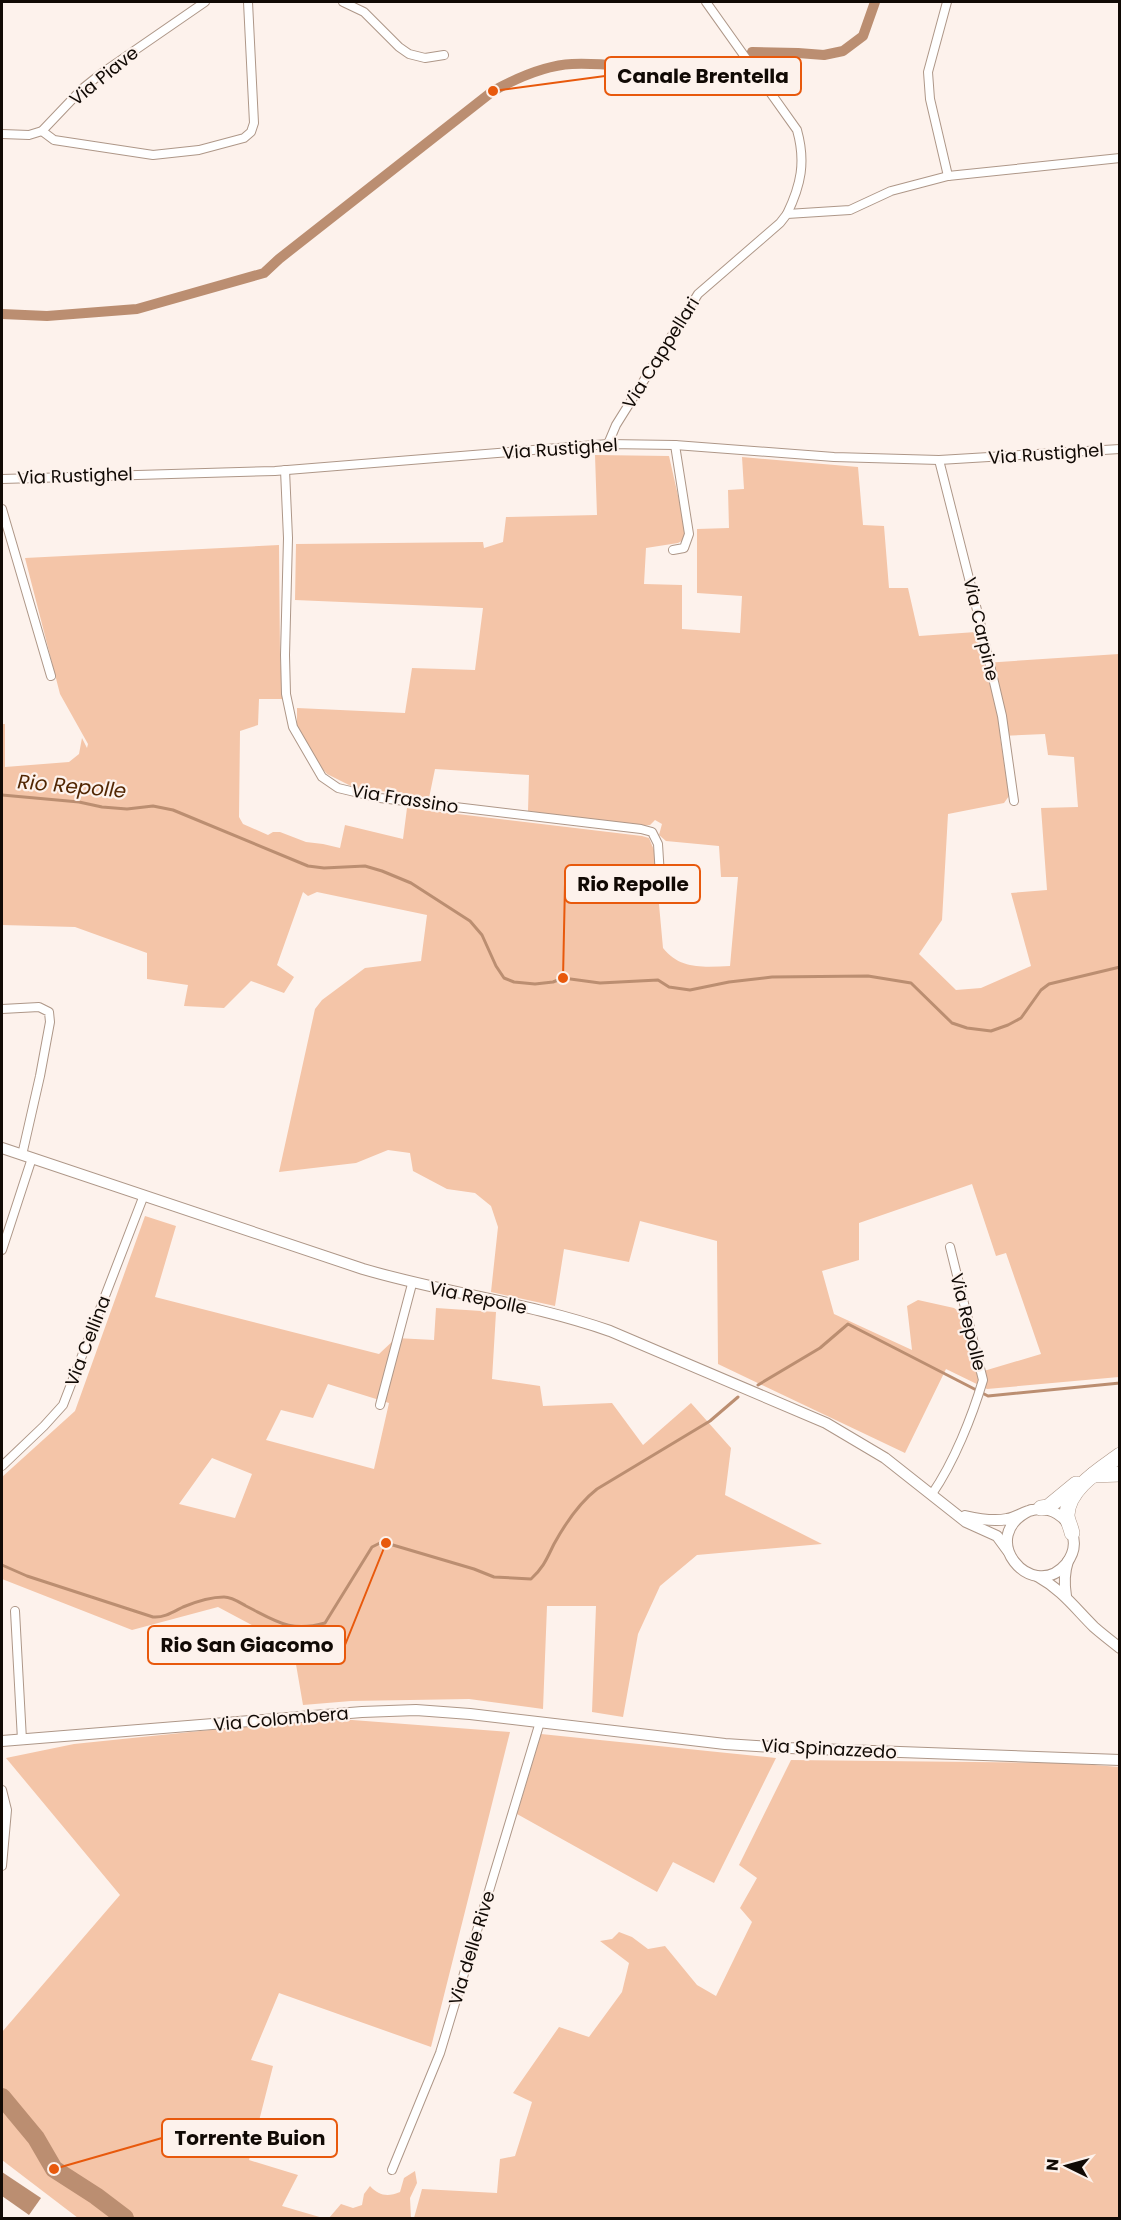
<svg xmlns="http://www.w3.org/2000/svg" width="1121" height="2220" font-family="Poppins,sans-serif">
  <rect width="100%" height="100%" fill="#fdf2ec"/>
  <!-- green -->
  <g fill="#f4c5a8" fill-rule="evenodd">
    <path d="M595,455L669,456L684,522L685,539L678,543L646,548L644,584L682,585V629L740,633L742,596L697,593V529L729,528L728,490L744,489L742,457L858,467L863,525L884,526L889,588H908L919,636L976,632L984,663L1119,654V1377L987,1389L946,1369L905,1453L718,1364L717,1241L640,1221L629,1262L564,1249L555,1306L491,1292L498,1227L491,1206L475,1193L447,1189L413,1171L410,1153L388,1150L356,1163L279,1172L315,1009L322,1000L365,968L421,961L427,915L317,892L308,896L303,892L277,965L294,977L284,993L251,981L224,1008L184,1006L188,985L147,979V953L75,927L2,925V724H5V767L69,762L79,754L82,738L87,748L88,744L60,694L25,558L279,545L280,655L283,699H259L258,725L240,731L239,817L243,824L268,835L273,832H280L306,842L323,844L340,848L345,825L403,839L407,808L642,836L649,838L654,850L663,948C680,970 705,967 730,966L738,877H721L719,846L666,841L659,835L662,824L655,820L650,825L642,826L528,811L529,775L435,769L429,798L353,787L327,774L320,766L297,728V708L405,713L412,668L475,670L483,608L295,600L296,544L483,542L484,548L503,542L506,517L597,515ZM1045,734L1048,755L1074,757L1078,807L1041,808L1047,890L1011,893L1031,966L981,988L956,990L919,954L942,920L948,814L1004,803L1009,796L1000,736ZM972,1184L996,1256L1006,1253L1041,1354L977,1373L963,1314L954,1308L918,1300L907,1306L912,1350L834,1314L822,1271L859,1260V1223Z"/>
    <path d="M145,1216L176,1226L155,1297L379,1354L396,1338L434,1340L436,1308L496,1312L492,1379L540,1386L543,1406L612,1403L643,1445L691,1403L731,1448L725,1495L822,1544L697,1555L660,1586L638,1634L623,1717L592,1712L596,1606H547L543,1709L469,1699L351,1701L303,1705L293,1647L218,1607L132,1630L2,1579V1477L75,1411ZM328,1384L389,1403L374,1469L266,1440L281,1410L313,1418ZM212,1458L252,1474L235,1518L179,1504Z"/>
    <path d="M326,1718L510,1732L431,2047L279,1993L251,2060L273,2066L249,2160L298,2175L282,2206L323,2218H78L2,2160V2032L120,1895L6,1758L74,1744Z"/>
    <path d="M541,1734L776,1758L714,1883L673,1862L657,1892L517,1814Z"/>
    <path d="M791,1760L1070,1763L1119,1767V2218H414L422,2189L497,2193L500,2159L515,2156L532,2102L513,2093L559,2027L589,2037L622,1992L629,1963L600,1941L612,1939L619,1932L632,1937L648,1949L665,1946L697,1985L716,1996L752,1922L740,1908L757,1878L739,1865Z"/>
    <path d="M415,2171L417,2183L410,2198L411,2218H329L341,2204L353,2208L362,2205L364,2194L370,2186C379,2196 388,2197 400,2192L404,2178Z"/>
  </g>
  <!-- water -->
  <path fill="#bb8e71" d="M2,2172L41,2198L29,2215L2,2196Z"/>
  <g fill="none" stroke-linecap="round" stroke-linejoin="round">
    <!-- stream -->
    <g stroke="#bb8e71" stroke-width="3">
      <path d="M2,795L79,802L102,807L127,809L153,806L173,810L308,866L324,868L365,866L382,871L411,883L470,921L482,935L496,966L504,978L514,982L535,984L553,982L563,978L600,983L658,980L669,987L690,990L729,982L772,977L868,976L911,983L952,1023L967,1028L991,1031L1008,1025L1021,1018L1041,990L1049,984L1120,967"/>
      <path d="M758,1385L820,1348L848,1324L988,1396L1120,1383"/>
      <path d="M2,1565L27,1576L153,1617C164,1618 173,1612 183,1607C195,1602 210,1597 224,1597C232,1597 239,1602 246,1606C276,1621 290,1633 325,1623L372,1547L380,1543H386L474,1569L494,1577L531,1579C544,1567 547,1558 554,1544C565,1524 579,1503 597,1489L710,1421L738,1397"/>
    </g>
    <!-- canal -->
    <path stroke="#bb8e71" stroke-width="10" d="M2,314L47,316L137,309L264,273L279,259L493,91C515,79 547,65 572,64C627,62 683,78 738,82L752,52L798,53L824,55L843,51L863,36L875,2"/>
    <!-- river -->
    <path stroke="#bb8e71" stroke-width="18" d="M2,2097L36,2138L54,2169L96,2196L125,2218"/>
    <defs>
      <g id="minor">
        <path d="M343,2L364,12L399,47L409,54L425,58L444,55"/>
        <path d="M706,2L797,130C806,162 801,185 787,214"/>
        <path d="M947,2L928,72L930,99L948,176"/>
        <path d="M42,131L54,140L153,155L199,150L244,138L251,132L254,123L248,2"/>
        <path d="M2,134L29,135L42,131L82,89L102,73L205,2"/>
        <path d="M608,444L616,425L698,294L780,223L787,214L850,210L891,191L948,176L1120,158"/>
        <path d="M939,460L978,614L1002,716L1014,801"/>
        <path d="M285,470L288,538L285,655L286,694L293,727L322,777L338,788L380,798L641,829L652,832L658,844L660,876"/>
        <path d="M2,479L275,471L608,444L675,445L834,457L939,460L1120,449"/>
        <path d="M2,509L51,676"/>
        <path d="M673,550L684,548L689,534L675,445"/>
        <path d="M2,1009L39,1007L49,1012L50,1022L40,1076L22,1155"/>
        <path d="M2,1250L32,1158"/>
        <path d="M380,1405L412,1284"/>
        <path d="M2,1466L44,1426L63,1405L144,1195"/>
        <path d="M932,1494C954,1462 972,1417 983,1380L950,1247"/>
        <path d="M15,1611L22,1740"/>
        <path d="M2,1790L7,1810L2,1866"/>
        <path d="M392,2170L440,2053L540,1722"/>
      </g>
      <g id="tertiary">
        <path d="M2,1148L363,1269C444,1293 530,1303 610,1331L826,1423L885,1458L966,1522L997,1536L1008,1551"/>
        <path d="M965,1516C978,1519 993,1522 1007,1519C1016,1518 1024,1511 1033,1510C1050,1506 1067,1516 1072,1533C1076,1544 1073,1555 1066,1564C1032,1604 974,1536 1031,1510"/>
        <path d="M1037,1576C1062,1590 1074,1607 1094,1627C1102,1634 1111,1641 1120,1648"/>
        <path d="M1066,1596C1064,1584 1064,1573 1068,1561"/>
        <path d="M2,1741L362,1712L416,1710L470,1714L725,1744L789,1748L1120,1760"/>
      </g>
      <g id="motorway">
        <path d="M1093,1475L1120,1474"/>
        <path d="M1041,1508L1048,1507L1076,1484"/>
        <path d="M1072,1533C1071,1527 1067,1520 1067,1515C1068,1488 1101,1469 1120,1455"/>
      </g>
    </defs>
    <!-- minor casing -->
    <use href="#minor" stroke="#ae9788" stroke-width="10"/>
    <!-- tertiary casing -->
    <use href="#tertiary" stroke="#ae9788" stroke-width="12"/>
    <!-- motorway casing -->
    <use href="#motorway" stroke="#ae9788" stroke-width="16"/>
    <!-- minor -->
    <use href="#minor" stroke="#fff" stroke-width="8"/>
    <!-- tertiary -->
    <use href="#tertiary" stroke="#fff" stroke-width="10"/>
    <!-- motorway -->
    <use href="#motorway" stroke="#fff" stroke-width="15"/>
  </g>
  <g text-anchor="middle" stroke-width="4.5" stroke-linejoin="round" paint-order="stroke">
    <!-- street labels -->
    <g font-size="18" fill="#110a05" stroke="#fdf2ec">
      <text transform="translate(104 76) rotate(-39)" y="6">Via Piave</text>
      <text transform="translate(661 353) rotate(-58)" y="6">Via Cappellari</text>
      <text transform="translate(560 449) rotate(-4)" y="6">Via Rustighel</text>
      <text transform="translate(1046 454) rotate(-4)" y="6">Via Rustighel</text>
      <text transform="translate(75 476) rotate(-2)" y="6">Via Rustighel</text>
      <text transform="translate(981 629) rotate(77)" y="6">Via Carpine</text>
      <text transform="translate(405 799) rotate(9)" y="6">Via Frassino</text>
      <text transform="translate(478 1298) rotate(12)" y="6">Via Repolle</text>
      <text transform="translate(968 1322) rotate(76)" y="6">Via Repolle</text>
      <text transform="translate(88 1341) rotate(-69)" y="6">Via Cellina</text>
      <text transform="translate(281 1719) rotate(-5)" y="6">Via Colombera</text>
      <text transform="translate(829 1749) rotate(3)" y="6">Via Spinazzedo</text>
      <text transform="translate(472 1948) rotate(-73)" y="6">Via delle Rive</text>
    </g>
    <!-- water labels -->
    <g font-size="20" font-style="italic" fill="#522703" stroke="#fdf2ec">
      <text transform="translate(72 786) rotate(5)" y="7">Rio Repolle</text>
    </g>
  </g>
  <!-- callouts -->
  <path fill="none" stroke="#e8590c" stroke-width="2" d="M493 91L605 76M563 978L565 884M386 1543L345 1645M54 2169L162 2138"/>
  <g fill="#e8590c" stroke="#fdf2ec" stroke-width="2">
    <circle cx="493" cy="91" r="6"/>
    <circle cx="563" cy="978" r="6"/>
    <circle cx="386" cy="1543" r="6"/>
    <circle cx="54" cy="2169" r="6"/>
  </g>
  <g fill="#fdf2ec" stroke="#e8590c" stroke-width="2">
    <rect x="605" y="57" width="196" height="38" rx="6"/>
    <rect x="565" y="865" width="135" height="38" rx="6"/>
    <rect x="148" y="1626" width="197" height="38" rx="6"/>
    <rect x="162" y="2119" width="175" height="38" rx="6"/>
  </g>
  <g font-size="20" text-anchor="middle" font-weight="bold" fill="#110a05">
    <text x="703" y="83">Canale Brentella</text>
    <text x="633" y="891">Rio Repolle</text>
    <text x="247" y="1652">Rio San Giacomo</text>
    <text x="250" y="2145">Torrente Buion</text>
  </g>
  <!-- border -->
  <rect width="1121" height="2220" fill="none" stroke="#110a05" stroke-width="6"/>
  <!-- north arrow -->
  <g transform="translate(1067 2166) rotate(275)" stroke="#fdf2ec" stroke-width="4.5" paint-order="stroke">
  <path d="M0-4.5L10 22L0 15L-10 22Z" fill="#110a05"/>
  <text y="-9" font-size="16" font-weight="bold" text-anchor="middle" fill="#110a05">N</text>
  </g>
</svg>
